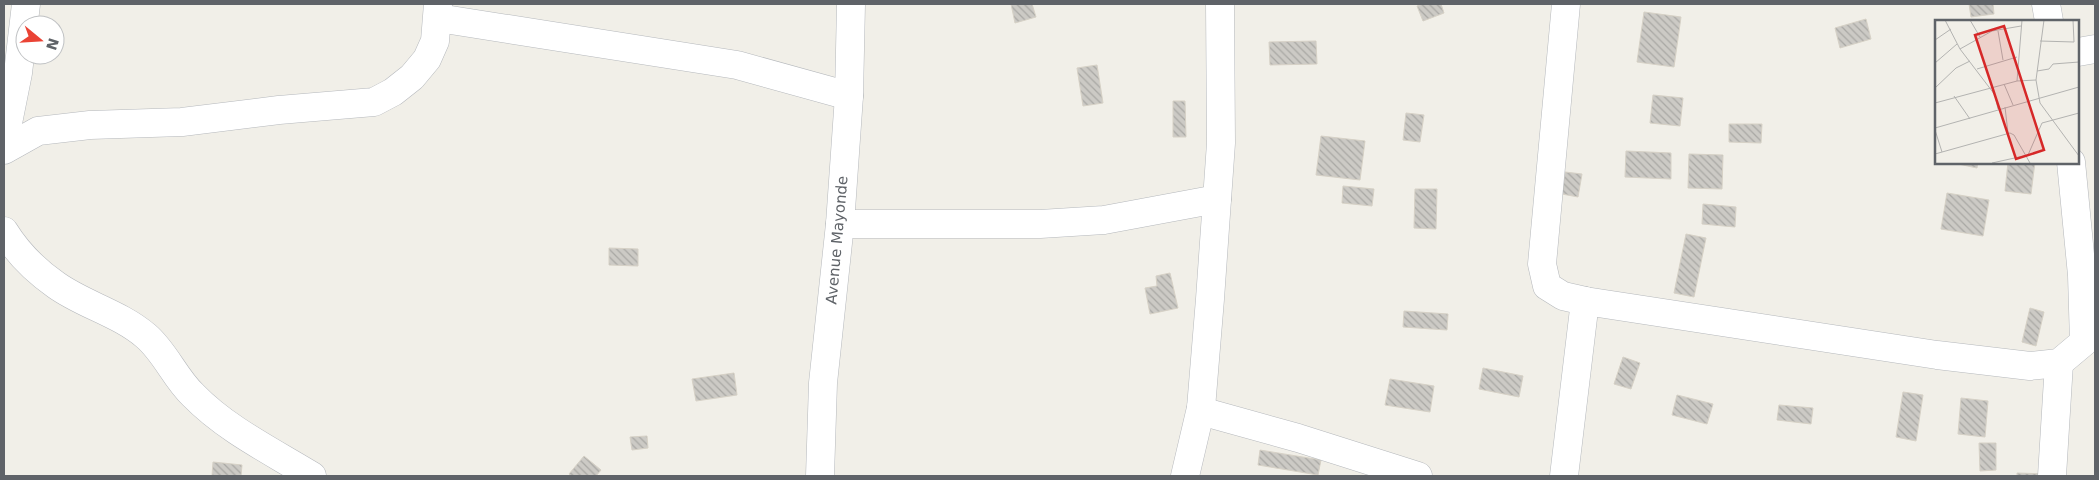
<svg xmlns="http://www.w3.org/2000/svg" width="2099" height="480" font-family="'DejaVu Sans',sans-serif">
  <defs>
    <pattern id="building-back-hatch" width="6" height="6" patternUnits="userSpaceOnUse" patternTransform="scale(1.25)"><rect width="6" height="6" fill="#cccac5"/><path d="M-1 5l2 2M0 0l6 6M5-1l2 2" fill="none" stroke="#a9a8a4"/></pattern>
  </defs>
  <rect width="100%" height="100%" fill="#f1efe8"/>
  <!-- building -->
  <g fill="url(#building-back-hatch)" stroke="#d6d1c6">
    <path d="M1011,4H1032L1036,17L1015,23Z"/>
    <path d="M1423,4H1441L1444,13L1423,21L1417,6Z"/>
    <path d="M1969,4H1993L1994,14L1971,17Z"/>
    <path d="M1644,12L1681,17L1674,67L1637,62Z"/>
    <path d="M1866,19L1871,39L1840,48L1835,28Z"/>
    <path d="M1316,41L1317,64L1270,65L1269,42Z"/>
    <path d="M1097,65L1103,103L1083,106L1077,68Z"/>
    <path d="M1653,95L1683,98L1680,126L1650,123Z"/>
    <path d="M1173,101H1185L1186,137H1173Z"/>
    <path d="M1406,113L1424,115L1420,142L1403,140Z"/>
    <path d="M1729,124H1762L1761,143L1729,142Z"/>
    <path d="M1321,136L1365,141L1360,180L1316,175Z"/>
    <path d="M1626,151L1671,153V179L1625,177Z"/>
    <path d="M1689,154L1723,155L1722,189L1688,188Z"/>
    <path d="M1949,162H1978L1977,168Z"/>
    <path d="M2008,162H2035L2031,194L2005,191Z"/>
    <path d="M1565,172L1582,174L1578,197L1562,194Z"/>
    <path d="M1343,186L1374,189L1372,206L1342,203Z"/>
    <path d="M1415,189H1437L1436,229L1414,228Z"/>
    <path d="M1947,193L1989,200L1983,236L1941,229Z"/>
    <path d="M1703,204L1736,207L1735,227L1702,224Z"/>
    <path d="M1686,234L1706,238L1694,297L1674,293Z"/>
    <path d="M609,248L638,249V266L609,265Z"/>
    <path d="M1170,273L1178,308L1150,314L1145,288L1157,286L1156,276Z"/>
    <path d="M2030,308L2044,312L2036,346L2022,342Z"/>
    <path d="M1404,311L1448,314L1447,330L1403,327Z"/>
    <path d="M1623,357L1640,363L1631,389L1614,384Z"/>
    <path d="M1483,368L1523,376L1519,397L1479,389Z"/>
    <path d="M734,373L737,395L696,401L692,379Z"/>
    <path d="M1390,379L1434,386L1430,412L1385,405Z"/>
    <path d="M1903,392L1923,395L1916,441L1896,437Z"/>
    <path d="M1677,395L1713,404L1707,424L1672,415Z"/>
    <path d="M1961,398L1988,401L1985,437L1958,434Z"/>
    <path d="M1779,405L1813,408L1811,424L1777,420Z"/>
    <path d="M647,436L648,448L632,450L630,437Z"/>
    <path d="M1979,443H1996V470L1980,471Z"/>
    <path d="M1260,450L1321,460L1318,475L1258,465Z"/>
    <path d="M584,456L601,470L596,476H571L569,474Z"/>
    <path d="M213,462L242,465L241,476H212Z"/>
    <path d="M2017,473L2048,474V476H2017Z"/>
  </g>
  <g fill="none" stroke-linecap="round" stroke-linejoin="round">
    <defs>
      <g id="minor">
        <path d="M1566,4L1542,264L1547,286L1563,296L1585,301L1937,355L2030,366L2059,363L2084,342L2082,275L2071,162"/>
        <path d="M2046,4L2049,21"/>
        <path d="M438,18L737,65L849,96"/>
        <path d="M2078,52L2095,49"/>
        <path d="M4,143L18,73L26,4"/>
        <path d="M4,150L38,131L90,125L182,122L279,110L374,102L393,92L412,77L427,59L435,41L438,4"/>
        <path d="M840,224H1040L1104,220L1217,199"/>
        <path d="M4,231C17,252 36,271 56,285C84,305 119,313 146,336C165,352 175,378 193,395C226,429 271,451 312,476"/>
        <path d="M1201,408L1208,413L1298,438L1418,476"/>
        <path d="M820,476L823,383L840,224L849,96L851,4"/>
        <path d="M1185,476L1201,408L1210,299L1221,143L1220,4"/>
        <path d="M1564,476L1585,301"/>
        <path d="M2052,476L2059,363"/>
      </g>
    </defs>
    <!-- minor casing -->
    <use href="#minor" stroke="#b5b8bc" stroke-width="29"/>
    <!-- minor -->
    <use href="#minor" stroke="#fff" stroke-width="28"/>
  </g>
  <g text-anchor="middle" stroke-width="4" stroke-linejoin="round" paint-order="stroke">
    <!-- street labels -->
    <g font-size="15" fill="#5f6368" stroke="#fff">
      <text transform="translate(837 240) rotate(-85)" y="5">Avenue Mayonde</text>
    </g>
  </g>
  <!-- overview -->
  <g transform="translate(1935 20)">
    <rect width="144" height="144" fill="#f1efe8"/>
    <path fill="none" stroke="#b3b3b1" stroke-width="1" d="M10,0L25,29L60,75L63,89M35,0L45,17M109,0L101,60L105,83L144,136M63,11L68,40M0,20L16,9M105,21L139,22L138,0M25,29L57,11L86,6M0,43L22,24M42,49L82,37M102,51L114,49L118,44L144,42M82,61L87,0M69,64L78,85M0,68L21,48L35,41M19,76L35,99M0,83L82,61L101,60M70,87L73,113M0,108L144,67M0,110L7,132M0,134L75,113L79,115L95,143M57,143L93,135L107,103L144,93"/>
    <path fill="#d62828" fill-opacity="0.15" stroke="#d62828" stroke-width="2.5" d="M69,6L109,130L81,139L40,15Z"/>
    <rect width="144" height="144" fill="none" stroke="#5f6368" stroke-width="2.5"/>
  </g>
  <!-- border -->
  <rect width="2099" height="480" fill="none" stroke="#5f6368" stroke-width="10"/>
  <!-- north arrow -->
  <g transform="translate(40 40) rotate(108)"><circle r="24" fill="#ffffff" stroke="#bfc1c3"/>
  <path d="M0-4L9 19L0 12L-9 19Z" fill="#ea4335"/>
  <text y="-8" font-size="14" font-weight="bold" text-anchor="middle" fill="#5f6368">N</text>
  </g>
</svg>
